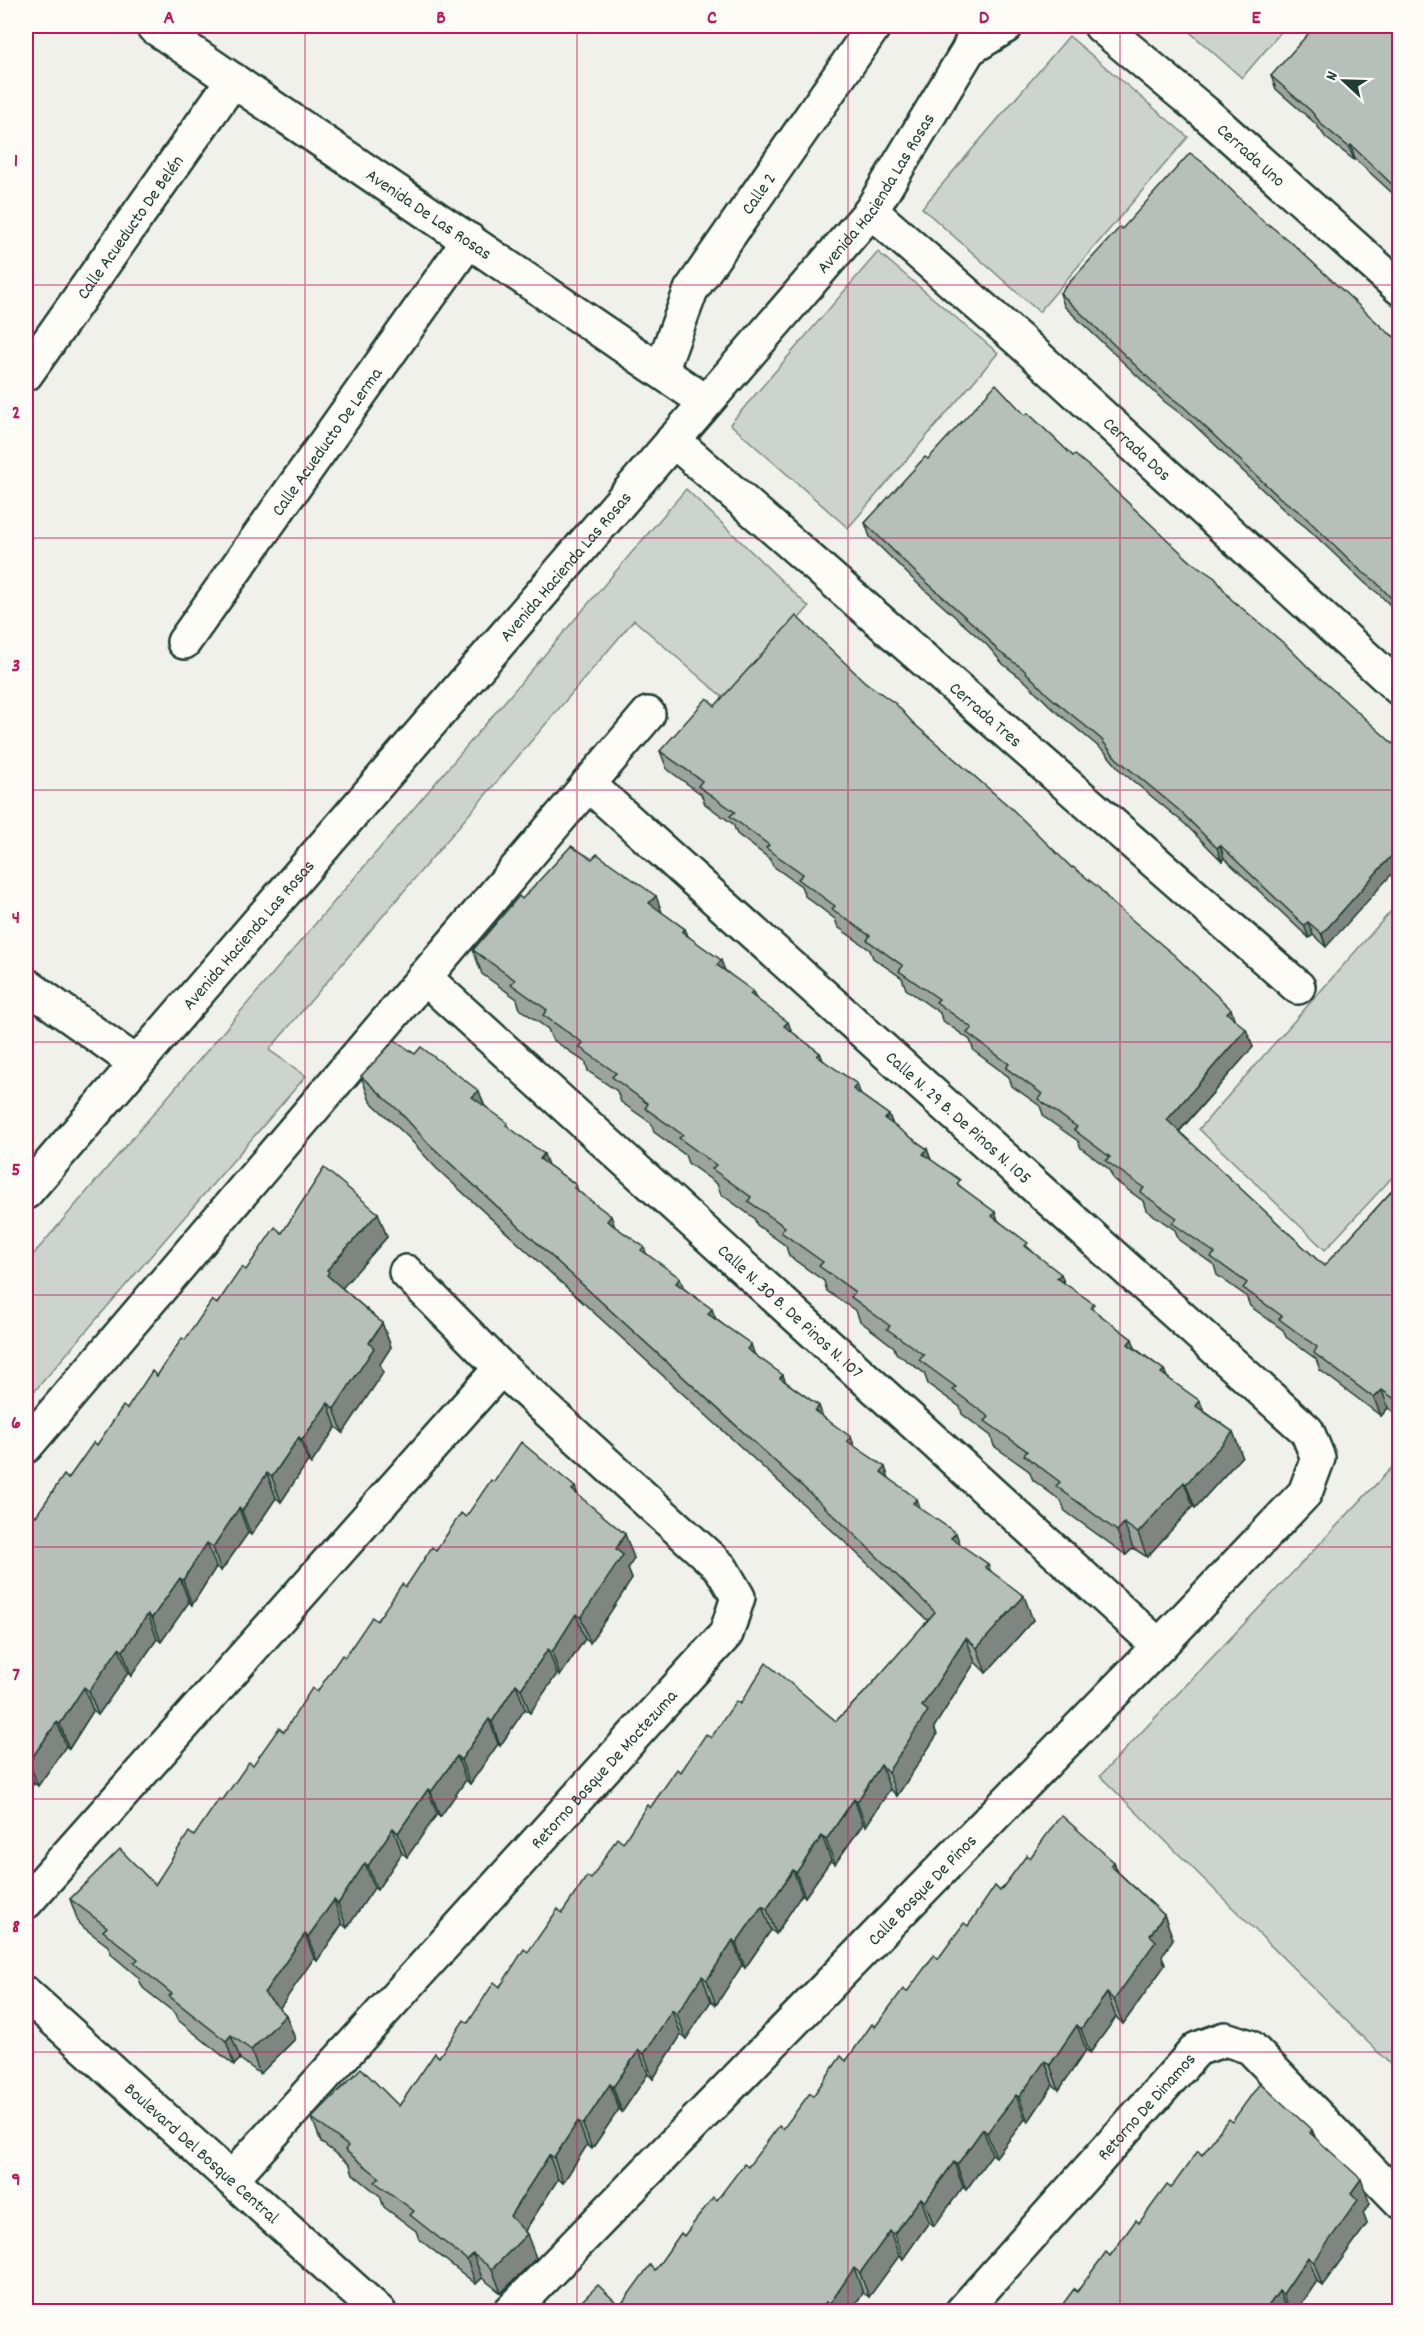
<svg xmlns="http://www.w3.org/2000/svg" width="1425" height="2337" font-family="Dekko,sans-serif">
  <rect width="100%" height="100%" fill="#f0f1eb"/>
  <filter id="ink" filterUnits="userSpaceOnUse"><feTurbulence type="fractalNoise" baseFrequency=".0167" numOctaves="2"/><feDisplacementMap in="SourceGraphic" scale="12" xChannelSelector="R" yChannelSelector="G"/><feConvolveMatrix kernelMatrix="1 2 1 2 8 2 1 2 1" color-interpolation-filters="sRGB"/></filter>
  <g filter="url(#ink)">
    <!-- green -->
    <g fill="#cdd3cd" stroke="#768880" stroke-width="1.5">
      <path d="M1183,26H1286L1242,78Z"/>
      <path d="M1069,36L1188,137L1039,312L922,208Z"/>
      <path d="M878,252L998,353L848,528L730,424Z"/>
      <path d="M686,489L809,607L726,700L634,620L269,1050L306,1076L26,1401V1263Z"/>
      <path d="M1399,902V1170L1325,1250L1199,1129Z"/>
      <path d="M1399,1460V2073L1100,1776Z"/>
    </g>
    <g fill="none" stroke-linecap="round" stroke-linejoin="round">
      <defs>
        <g id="minor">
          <path id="s1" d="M153,26L706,402"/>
          <path id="s2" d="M1101,26L1204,112L1400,288"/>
          <path id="s3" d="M871,211L1019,340L1400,689"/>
          <path id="s4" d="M661,371L691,290L874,26"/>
          <path id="s5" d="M26,374L233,80"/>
          <path id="s6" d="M673,440L1298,987"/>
          <path id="s7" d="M184,642L469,240"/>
          <path id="s8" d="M424,977L1159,1646"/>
          <path d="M26,1446L648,714"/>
          <path d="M26,1902L501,1368"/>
          <path id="s9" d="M231,2179L726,1634L738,1597L721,1568L501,1368L406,1272"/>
          <path id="s10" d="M510,2312L1159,1646L1305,1493L1318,1458L1307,1431L588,784"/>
          <path id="s11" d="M962,2312L1197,2049L1225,2039L1250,2047L1400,2201"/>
        </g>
        <g id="tertiary">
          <path d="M26,985L136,1063"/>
          <path id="s12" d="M26,1994L379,2312"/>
        </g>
        <g id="secondary">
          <path d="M969,49L1006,26"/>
          <path id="s13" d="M26,1192L871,211L969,49L977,26"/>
        </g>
      </defs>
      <!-- minor casing -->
      <use href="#minor" stroke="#1f3d34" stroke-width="38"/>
      <!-- tertiary casing -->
      <use href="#tertiary" stroke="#1f3d34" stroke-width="38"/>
      <!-- secondary casing -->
      <use href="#secondary" stroke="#1f3d34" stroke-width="38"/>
      <!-- minor -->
      <use href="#minor" stroke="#fdfcf7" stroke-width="33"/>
      <!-- tertiary -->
      <use href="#tertiary" stroke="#fdfcf7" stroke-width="33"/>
      <!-- secondary -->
      <use href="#secondary" stroke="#fdfcf7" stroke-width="33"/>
    </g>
    <!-- wall -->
    <g fill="#9da49e" stroke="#1f3d34" stroke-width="1.5">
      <path d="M1400,26V200L1355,159L1354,160L1326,138L1316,124L1276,89L1271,76Z"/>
      <path d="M1267,225L1386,331L1400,341V615L1379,594L1366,584L1307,528L1284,510L1189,420L1165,402L1064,306L1060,293L1122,229Z"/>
      <path d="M1025,415L1190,561L1326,947L1313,935L1309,938L1224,858L1222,861L1185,824L1121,771L1106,753L1052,708L1026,682L1003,664L987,645L917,583L870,537L865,523L928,459Z"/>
      <path d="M865,682L913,723L1072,868L1112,903L1234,1020L1253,1047L1179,1132L1324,1266L1400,1182V1416L1388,1408L1381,1416L1320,1370L1316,1359L1286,1337L1283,1330L1250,1306L1246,1296L1217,1275L1214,1265L1179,1240L1175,1230L1146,1210L1143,1201L1113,1179L1109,1169L1081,1148L1078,1141L1044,1117L1040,1106L1012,1086L1009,1077L974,1051L970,1040L942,1020L940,1013L906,989L902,978L873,958L870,950L838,927L835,919L805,896L801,886L773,866L770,859L737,834L733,824L705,804L701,794L667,769L660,751L715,706Z"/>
      <path d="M522,899L661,912L685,929L688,936L792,1032L820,1053L823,1060L861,1095L889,1115L893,1125L927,1149L931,1160L1031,1250L1065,1284L1136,1349L1164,1370L1167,1377L1204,1411L1233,1432L1242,1456L1195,1508L1193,1506L1147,1557L1133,1548L1126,1555L1065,1511L1061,1501L1033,1480L1029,1471L994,1446L991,1436L962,1414L960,1407L928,1384L924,1373L896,1353L894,1347L860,1321L856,1311L827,1291L824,1281L789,1256L786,1246L757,1225L754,1218L721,1194L717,1184L688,1163L685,1155L654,1132L651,1123L621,1102L617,1091L588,1071L586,1063L552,1039L548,1029L520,1009L517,999L482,974L473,950Z"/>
      <path d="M415,1054L485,1106L510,1129L548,1165L576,1185L578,1191L615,1227L644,1247L646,1253L754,1354L786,1382L819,1406L822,1416L960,1545L988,1564L990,1570L1033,1620L986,1673L975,1662L934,1727L937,1735L897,1796L890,1789L866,1826L863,1824L835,1864L831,1860L805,1897L802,1894L776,1934L771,1930L745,1968L742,1965L716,2005L711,2001L686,2039L681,2035L653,2079L648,2074L622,2112L619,2109L592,2149L587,2145L563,2183L558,2179L525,2231L536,2258L501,2293L482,2278L476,2284L419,2239L416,2231L384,2207L380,2196L353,2174L350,2165L321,2142L312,2118L399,2106L468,2023L623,1843L681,1772L740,1704L836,1721L864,1693L928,1621L848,1545L436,1168L408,1137L370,1101L361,1076Z"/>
      <path d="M378,1213L387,1237L342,1288L382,1323L391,1347L380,1364L383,1373L343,1433L336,1427L311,1464L308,1461L281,1502L276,1498L251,1535L248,1533L221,1571L216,1567L192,1605L189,1602L161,1642L157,1639L131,1676L128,1673L98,1715L93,1711L69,1749L66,1746L38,1786L34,1783L26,1795V1525L36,1516L97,1445L127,1409L157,1376L185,1340L246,1270L282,1233Z"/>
      <path d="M494,1482L575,1487L578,1495L634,1558L628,1569L632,1579L590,1643L585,1639L560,1676L557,1674L530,1713L525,1709L500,1746L498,1744L470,1784L466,1780L440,1817L437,1814L407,1857L402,1853L377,1890L374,1888L347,1928L342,1924L317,1961L314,1958L279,2008L286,2015L295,2039L260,2074L240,2059L234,2065L178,2020L176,2014L143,1988L138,1977L112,1955L108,1946L79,1924L70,1899L155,1885L222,1801L284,1732L317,1692L345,1657L466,1517Z"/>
      <path d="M1030,1858L1114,1862L1118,1872L1164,1915L1173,1939L1162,1956L1165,1965L1123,2024L1116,2017L1090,2053L1086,2050L1059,2090L1053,2085L1028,2122L1025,2119L996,2157L992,2154L966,2190L963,2187L934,2226L929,2222L903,2259L899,2256L869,2297L863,2293L850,2312H571L620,2306L655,2270L684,2236L783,2129L846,2061L875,2027Z"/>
      <path d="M1232,2122L1312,2130L1316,2139L1370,2204L1363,2213L1367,2224L1322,2286L1317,2281L1296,2312H1057L1110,2256L1139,2223L1202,2155Z"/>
    </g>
    <!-- shaded-wall -->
    <g fill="#7f8681" stroke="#1f3d34" stroke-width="1.5">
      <path d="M1351,145L1355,159L1354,160L1349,147Z"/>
      <path d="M1220,845L1224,858L1222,861L1217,848Z"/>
      <path d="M1400,846V865L1326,947L1322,934Z"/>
      <path d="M656,896L665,920L649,903Z"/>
      <path d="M1308,922L1313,935L1309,938L1304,925Z"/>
      <path d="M685,929L694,953L682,932Z"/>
      <path d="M721,960L730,984L717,965Z"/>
      <path d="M753,991L762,1015L750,994Z"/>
      <path d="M1231,1009L1237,1027L1227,1013Z"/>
      <path d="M788,1022L797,1046L784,1026Z"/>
      <path d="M1246,1029L1253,1047L1173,1138L1167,1120Z"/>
      <path d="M820,1053L829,1077L817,1056Z"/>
      <path d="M857,1084L866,1109L853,1089Z"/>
      <path d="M479,1091L488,1115L472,1097Z"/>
      <path d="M889,1115L898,1139L885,1119Z"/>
      <path d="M927,1149L936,1174L923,1154Z"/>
      <path d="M544,1154L553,1179L540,1159Z"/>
      <path d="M995,1212L1004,1236L992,1216Z"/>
      <path d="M378,1213L387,1237L337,1294L327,1275V1270Z"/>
      <path d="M611,1216L620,1241L607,1221Z"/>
      <path d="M1061,1274L1070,1298L1057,1278Z"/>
      <path d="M680,1278L689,1303L676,1283Z"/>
      <path d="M712,1309L721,1334L708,1314Z"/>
      <path d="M382,1323L391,1347L380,1364L383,1373L343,1433L334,1409L369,1343Z"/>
      <path d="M1132,1339L1141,1364L1128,1344Z"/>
      <path d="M751,1344L759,1368L747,1349Z"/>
      <path d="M1164,1370L1173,1394L1161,1373Z"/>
      <path d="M783,1375L792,1399L780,1378Z"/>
      <path d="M1382,1390L1388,1408L1381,1416L1374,1398Z"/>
      <path d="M1400,1396V1410L1396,1400Z"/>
      <path d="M1200,1401L1209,1426L1196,1406Z"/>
      <path d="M328,1403L336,1427L311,1464L302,1440Z"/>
      <path d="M819,1406L828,1431L815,1411Z"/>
      <path d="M1233,1432L1242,1456L1195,1508L1186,1484Z"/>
      <path d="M299,1437L308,1461L281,1502L272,1477Z"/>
      <path d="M851,1437L860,1461L847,1441Z"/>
      <path d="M885,1467L894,1492L881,1472Z"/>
      <path d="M267,1473L276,1498L251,1535L242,1511Z"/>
      <path d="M1184,1482L1193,1506L1147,1557L1138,1533Z"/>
      <path d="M575,1487L584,1511L572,1490Z"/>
      <path d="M917,1499L926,1523L913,1503Z"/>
      <path d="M239,1508L248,1533L221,1571L213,1547Z"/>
      <path d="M1124,1523L1133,1548L1126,1555L1117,1531Z"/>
      <path d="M956,1533L965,1557L951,1538Z"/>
      <path d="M625,1534L634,1558L628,1569L632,1579L590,1643L581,1618L616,1549Z"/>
      <path d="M207,1543L216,1567L192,1605L183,1580Z"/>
      <path d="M180,1578L189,1602L161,1642L152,1618Z"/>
      <path d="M1024,1596L1033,1620L986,1673L977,1648Z"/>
      <path d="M148,1614L157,1639L131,1676L123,1651Z"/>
      <path d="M576,1614L585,1639L560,1676L552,1652Z"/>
      <path d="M966,1638L975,1662L934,1727L937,1735L897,1796L888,1772L922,1706Z"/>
      <path d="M119,1648L128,1673L98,1715L89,1691Z"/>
      <path d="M548,1649L557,1674L530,1713L521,1689Z"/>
      <path d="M516,1684L525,1709L500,1746L492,1722Z"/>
      <path d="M84,1687L93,1711L69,1749L60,1724Z"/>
      <path d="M489,1719L498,1744L470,1784L461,1760Z"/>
      <path d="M57,1722L66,1746L38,1786L29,1762Z"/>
      <path d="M457,1756L466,1780L440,1817L431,1792Z"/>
      <path d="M26,1760L34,1783L26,1795Z"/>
      <path d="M881,1765L890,1789L866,1826L857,1802Z"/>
      <path d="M428,1789L437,1814L407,1857L398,1833Z"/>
      <path d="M854,1799L863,1824L835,1864L826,1840Z"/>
      <path d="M393,1828L402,1853L377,1890L368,1866Z"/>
      <path d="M822,1836L831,1860L805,1897L796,1873Z"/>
      <path d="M1114,1862L1123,1887L1111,1866Z"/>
      <path d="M365,1863L374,1888L347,1928L338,1904Z"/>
      <path d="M793,1870L802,1894L776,1934L767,1909Z"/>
      <path d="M334,1900L342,1924L317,1961L308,1937Z"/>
      <path d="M762,1906L771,1930L745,1968L736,1943Z"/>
      <path d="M1164,1915L1173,1939L1162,1956L1165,1965L1123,2024L1114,2000L1150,1935Z"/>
      <path d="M305,1934L314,1958L273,2018L264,1993Z"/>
      <path d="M733,1940L742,1965L716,2005L707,1980Z"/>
      <path d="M702,1976L711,2001L686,2039L677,2014Z"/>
      <path d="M1107,1993L1116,2017L1090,2053L1081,2029Z"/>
      <path d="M672,2010L681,2035L653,2079L644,2054Z"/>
      <path d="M286,2015L295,2039L260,2074L251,2050Z"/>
      <path d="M1077,2025L1086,2050L1059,2090L1050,2065Z"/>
      <path d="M231,2035L240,2059L234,2065L226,2041Z"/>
      <path d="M639,2050L648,2074L622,2112L613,2087Z"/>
      <path d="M1045,2061L1053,2085L1028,2122L1019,2097Z"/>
      <path d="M610,2084L619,2109L592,2149L583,2125Z"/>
      <path d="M1016,2095L1025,2119L996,2157L987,2133Z"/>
      <path d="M578,2121L587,2145L563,2183L554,2158Z"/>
      <path d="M983,2129L992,2154L966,2190L957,2165Z"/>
      <path d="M1312,2130L1321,2154L1310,2133Z"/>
      <path d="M549,2155L558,2179L519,2240L510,2216Z"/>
      <path d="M954,2162L963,2187L934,2226L925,2202Z"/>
      <path d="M1361,2179L1370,2204L1363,2213L1367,2224L1322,2286L1314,2262L1351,2193Z"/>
      <path d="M921,2198L929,2222L903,2259L894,2234Z"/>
      <path d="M890,2231L899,2256L869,2297L860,2273Z"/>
      <path d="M527,2234L536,2258L501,2293L492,2269Z"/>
      <path d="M473,2254L482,2278L476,2284L467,2260Z"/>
      <path d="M1308,2257L1317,2281L1296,2312H1289L1283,2294Z"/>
      <path d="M854,2268L863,2293L850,2312H831L829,2305Z"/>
      <path d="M1279,2291L1287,2312H1264Z"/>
      <path d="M826,2302L829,2312H819Z"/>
    </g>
    <!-- building -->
    <g fill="#b6bfb8" stroke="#1f3d34" stroke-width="1.5">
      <path d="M1315,26H1400V192L1351,145L1349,147L1322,125L1311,111L1271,76Z"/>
      <path d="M1190,153L1205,164L1267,225L1268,224L1294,245L1386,331L1400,341V606L1393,600L1374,580L1361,571L1302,514L1279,497L1184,407L1160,389L1060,293L1120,227L1122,229Z"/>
      <path d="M996,384L1025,415L1028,413L1073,456L1075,455L1091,468L1190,561L1215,578L1231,599L1286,645L1311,670L1400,750V846L1322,934L1308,922L1304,925L1220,845L1217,848L1180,811L1116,758L1101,739L1048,695L1022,668L998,651L982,632L913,570L865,523L925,457L928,459Z"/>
      <path d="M796,616L865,682L896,704L913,723L1011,808L1072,868L1073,867L1099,888L1112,903L1174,955L1231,1009L1227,1013L1246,1029L1167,1120L1324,1266L1400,1182V1396L1396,1400L1382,1390L1374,1398L1314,1353L1317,1347L1279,1319L1282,1316L1243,1288L1247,1283L1211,1257L1215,1253L1172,1223L1177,1218L1140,1192L1144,1188L1106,1161L1110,1157L1074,1130L1077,1127L1038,1099L1042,1094L1006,1068L1009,1064L967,1033L972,1028L936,1002L939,999L899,971L903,966L867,940L870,936L832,909L835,906L798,879L803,874L766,848L769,845L730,816L735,812L698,786L702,781L660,751L707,698L715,706Z"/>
      <path d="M571,846L592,859L597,854L656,896L649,903L685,929L682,932L721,960L717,965L753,991L750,994L788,1022L784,1026L820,1053L817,1056L857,1084L853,1089L889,1115L885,1119L927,1149L923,1154L960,1180L957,1184L995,1212L992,1216L1028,1243L1025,1246L1061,1274L1057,1278L1094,1304L1091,1308L1132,1339L1128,1344L1164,1370L1161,1373L1200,1401L1196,1406L1233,1432L1186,1484L1184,1482L1138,1533L1124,1523L1117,1531L1056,1486L1060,1482L1024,1455L1027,1451L985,1421L989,1417L953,1390L956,1387L919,1360L924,1355L887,1329L890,1326L851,1297L855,1292L819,1266L823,1262L781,1232L785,1227L748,1201L751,1197L712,1169L716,1165L679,1138L683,1135L645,1108L648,1104L612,1077L616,1073L579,1047L583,1043L543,1015L547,1010L511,984L515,980L473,950L519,896L522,899Z"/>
      <path d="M395,1040L415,1054L421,1047L479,1091L472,1097L508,1123L506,1125L544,1154L540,1159L576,1185L574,1188L611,1216L607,1221L644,1247L641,1250L680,1278L676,1283L712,1309L708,1314L751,1344L747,1349L783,1375L780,1378L819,1406L815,1411L851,1437L847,1441L885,1467L881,1472L917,1499L913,1503L956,1533L951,1538L988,1564L985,1567L1024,1596L977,1648L966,1638L922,1706L928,1711L888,1772L881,1765L857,1802L854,1799L826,1840L822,1836L796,1873L793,1870L767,1909L762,1906L736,1943L733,1940L707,1980L702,1976L677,2014L672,2010L644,2054L639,2050L613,2087L610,2084L583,2125L578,2121L554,2158L549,2155L510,2216L527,2234L492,2269L473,2254L467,2260L410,2215L414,2211L375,2182L380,2178L345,2150L348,2146L312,2118L361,2068L399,2106L435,2053L439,2057L464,2020L468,2023L494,1982L500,1987L524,1949L528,1952L558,1909L562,1913L587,1876L591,1879L617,1838L623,1843L647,1805L650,1808L677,1769L681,1772L706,1734L711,1738L736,1701L740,1704L766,1663L836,1721L864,1693L935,1612L839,1520L428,1143L400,1112L361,1076Z"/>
      <path d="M324,1168L378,1213L327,1270L329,1272L327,1275L382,1323L369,1343L374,1348L334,1409L328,1403L302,1440L299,1437L272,1477L267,1473L242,1511L239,1508L213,1547L207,1543L183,1580L180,1578L152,1618L148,1614L123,1651L119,1648L89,1691L84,1687L60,1724L57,1722L29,1762L26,1759V1525L33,1513L36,1516L64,1475L68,1479L94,1442L97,1445L123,1406L127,1409L152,1371L157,1376L182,1338L185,1340L212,1300L217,1304L242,1267L246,1270L275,1227L282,1233Z"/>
      <path d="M521,1442L575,1487L572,1490L625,1534L616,1549L623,1555L581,1618L576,1614L552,1652L548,1649L521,1689L516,1684L492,1722L489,1719L461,1760L457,1756L431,1792L428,1789L398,1833L393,1828L368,1866L365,1863L338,1904L334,1900L308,1937L305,1934L264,1993L286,2015L251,2050L231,2035L226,2041L169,1996L172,1994L134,1963L138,1959L103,1931L107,1927L70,1899L120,1849L155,1885L189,1832L194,1836L219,1799L222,1801L249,1762L253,1765L279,1728L284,1732L312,1688L317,1692L342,1655L345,1657L372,1617L377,1621L402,1584L406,1587L432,1547L436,1551L461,1513L466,1517L491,1480L494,1482Z"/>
      <path d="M1061,1815L1114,1862L1111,1866L1164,1915L1150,1935L1156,1941L1114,2000L1107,1993L1081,2029L1077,2025L1050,2065L1045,2061L1019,2097L1016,2095L987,2133L983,2129L957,2165L954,2162L925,2202L921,2198L894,2234L890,2231L860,2273L854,2268L829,2305L826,2302L819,2312H571L598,2285L620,2306L650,2265L655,2270L681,2233L684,2236L713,2197L717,2200L744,2164L748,2167L779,2126L783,2129L810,2093L813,2096L841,2056L846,2061L872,2024L875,2027L903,1989L907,1992L934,1955L938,1959L964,1923L968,1926L995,1886L1000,1891L1027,1855L1030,1858Z"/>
      <path d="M1260,2083L1312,2130L1310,2133L1361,2179L1351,2193L1358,2200L1314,2262L1308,2257L1283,2294L1279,2291L1264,2312H1057L1074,2289L1077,2292L1106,2252L1110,2256L1136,2220L1139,2223L1167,2185L1171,2188L1198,2151L1202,2155L1228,2119L1232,2122Z"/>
    </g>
  </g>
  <!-- grid -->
  <path fill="none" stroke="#c2185b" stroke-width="1.5" stroke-opacity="0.55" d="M305,26V2312M577,26V2312M848,26V2312M1120,26V2312M26,285H1400M26,538H1400M26,790H1400M26,1042H1400M26,1295H1400M26,1547H1400M26,1799H1400M26,2052H1400"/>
  <g text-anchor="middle" stroke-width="5" stroke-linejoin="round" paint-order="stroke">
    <!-- street labels -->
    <g font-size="18" fill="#1f3d34" stroke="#fdfcf7">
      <text dy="6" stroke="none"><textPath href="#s2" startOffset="198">Cerrada Uno</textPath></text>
      <text dy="6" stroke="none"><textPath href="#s13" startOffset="1312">Avenida Hacienda Las Rosas</textPath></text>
      <text dy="6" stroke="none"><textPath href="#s4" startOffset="204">Calle 2</textPath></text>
      <text dy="6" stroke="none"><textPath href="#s1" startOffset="334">Avenida De Las Rosas</textPath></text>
      <text dy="6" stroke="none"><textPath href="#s5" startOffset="180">Calle Acueducto De Belén</textPath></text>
      <text dy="6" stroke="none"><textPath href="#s7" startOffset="246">Calle Acueducto De Lerma</textPath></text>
      <text dy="6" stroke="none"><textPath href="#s3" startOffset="357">Cerrada Dos</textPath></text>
      <text dy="6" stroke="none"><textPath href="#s13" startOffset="826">Avenida Hacienda Las Rosas</textPath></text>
      <text dy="6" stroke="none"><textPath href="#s6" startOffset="416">Cerrada Tres</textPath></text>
      <text dy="6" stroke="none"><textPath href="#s13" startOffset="340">Avenida Hacienda Las Rosas</textPath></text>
      <text transform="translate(959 1117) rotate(42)" y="6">Calle N. 29 B. De Pinos N. 105</text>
      <text dy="6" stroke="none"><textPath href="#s8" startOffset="496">Calle N. 30 B. De Pinos N. 107</textPath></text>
      <text dy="6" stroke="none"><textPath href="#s9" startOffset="554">Retorno Bosque De Moctezuma</textPath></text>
      <text dy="6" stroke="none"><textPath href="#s10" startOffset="590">Calle Bosque De Pinos</textPath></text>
      <text dy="6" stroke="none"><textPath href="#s11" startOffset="276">Retorno De Dinamos</textPath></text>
      <text dy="6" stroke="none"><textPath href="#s12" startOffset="237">Boulevard Del Bosque Central</textPath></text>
    </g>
  </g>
  <!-- margin -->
  <rect width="1425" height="2337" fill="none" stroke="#fdfcf7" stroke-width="66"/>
  <!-- north arrow -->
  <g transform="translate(1344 81) rotate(292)" stroke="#fdfcf7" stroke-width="4.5" paint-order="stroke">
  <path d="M0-4.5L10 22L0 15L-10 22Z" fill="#1f3d34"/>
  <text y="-9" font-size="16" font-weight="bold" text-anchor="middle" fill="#1f3d34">N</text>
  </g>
  <rect x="33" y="33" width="1359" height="2271" fill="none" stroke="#c2185b" stroke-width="2"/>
  <g font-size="20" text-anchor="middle" font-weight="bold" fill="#c2185b">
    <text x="169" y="23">A</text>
    <text x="441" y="23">B</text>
    <text x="712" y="23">C</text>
    <text x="984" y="23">D</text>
    <text x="1256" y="23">E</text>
    <text x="16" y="166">1</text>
    <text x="16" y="418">2</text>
    <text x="16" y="671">3</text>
    <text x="16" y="923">4</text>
    <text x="16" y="1175">5</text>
    <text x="16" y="1428">6</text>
    <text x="16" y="1680">7</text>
    <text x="16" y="1932">8</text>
    <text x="16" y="2185">9</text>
  </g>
</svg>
